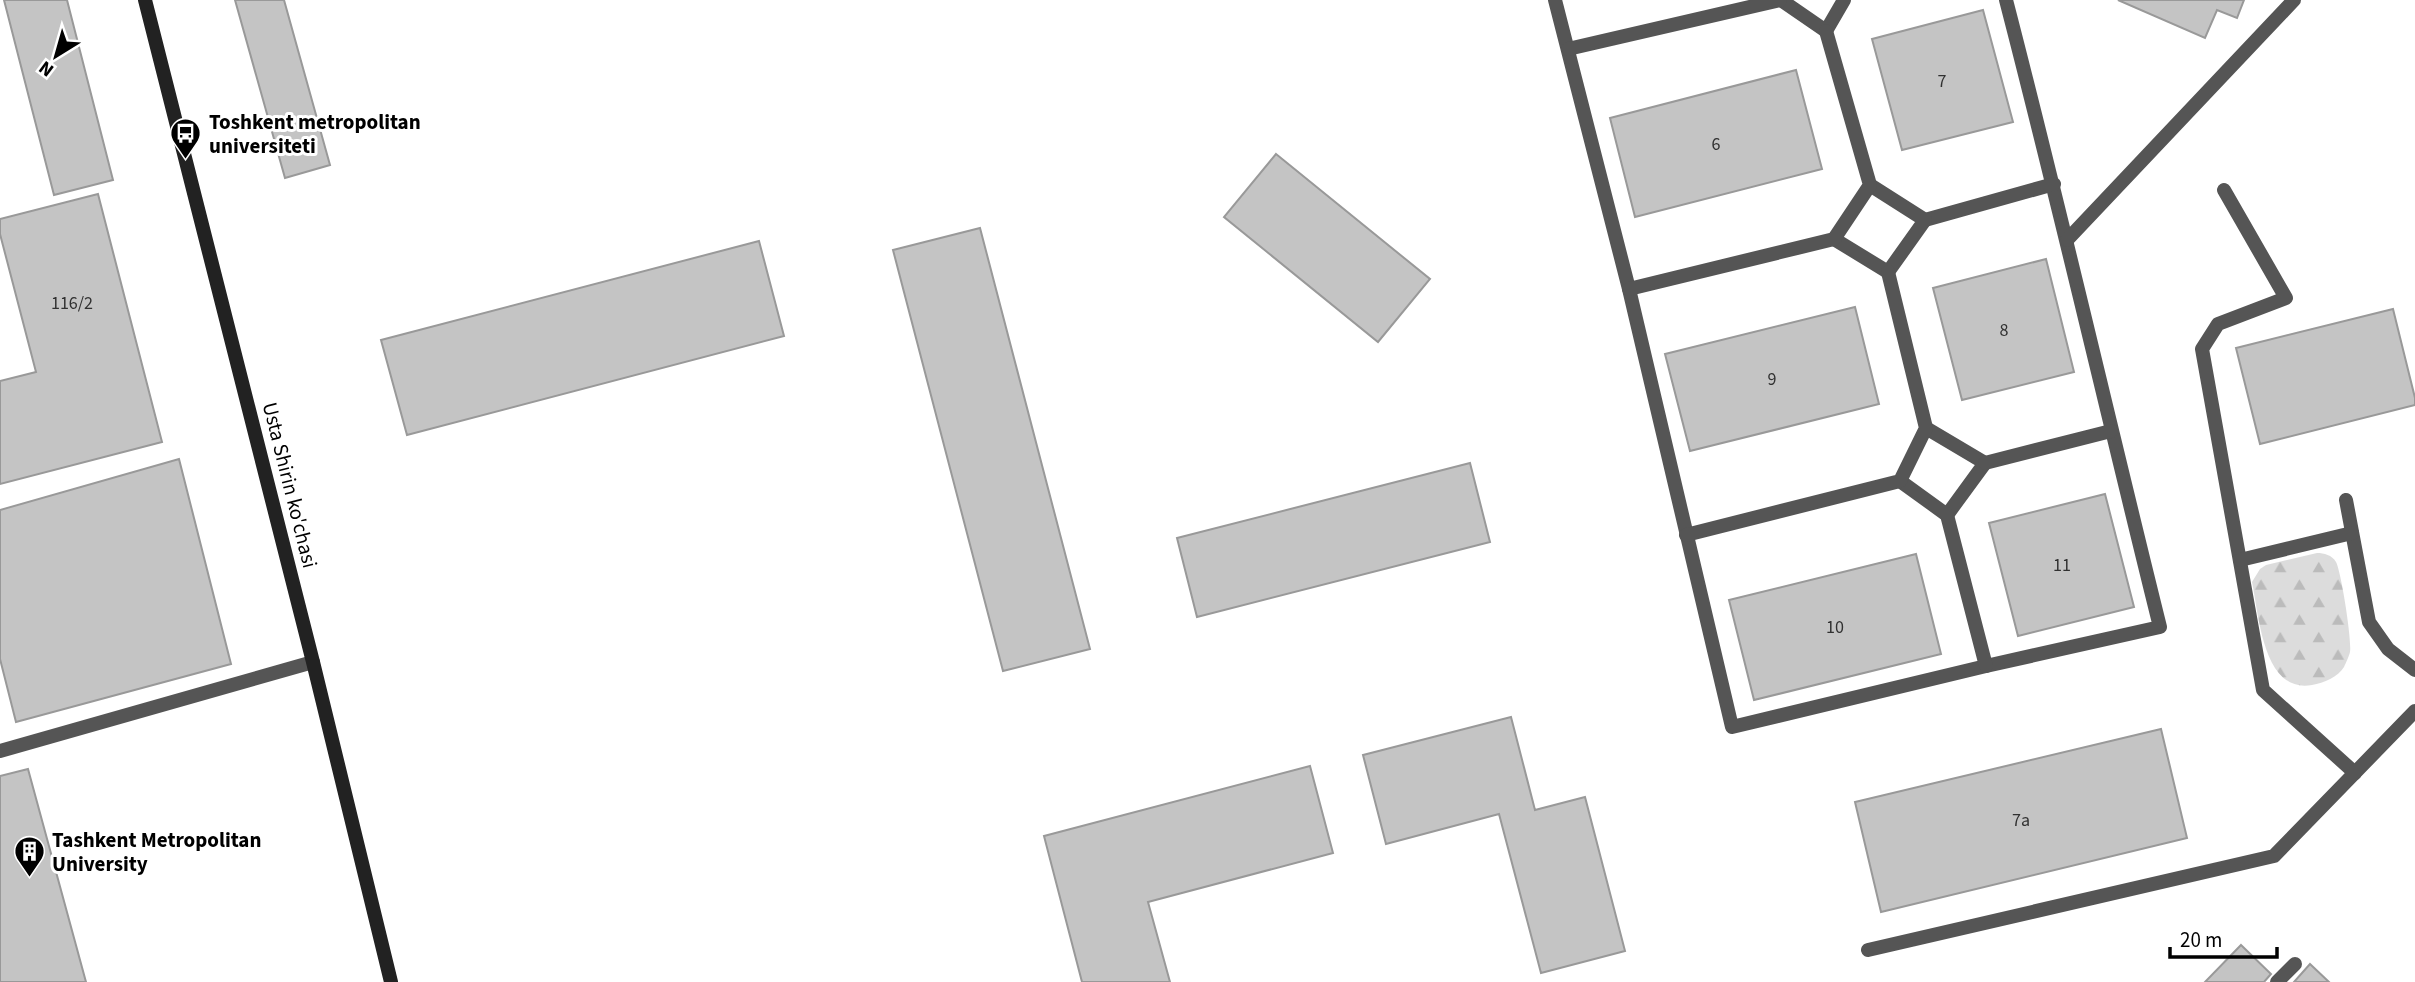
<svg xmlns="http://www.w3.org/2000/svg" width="2415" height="982" font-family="'Source Sans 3',sans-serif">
  <defs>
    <pattern id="forest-firs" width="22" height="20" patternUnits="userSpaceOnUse" patternTransform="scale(1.75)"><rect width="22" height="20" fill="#dcdcdc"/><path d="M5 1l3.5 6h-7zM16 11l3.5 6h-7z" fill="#bbb"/></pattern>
  </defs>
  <rect width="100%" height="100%" fill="#fff"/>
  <!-- forest -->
  <path fill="url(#forest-firs)" d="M2317,553C2324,553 2332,555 2336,562C2341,571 2352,640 2350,652C2349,656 2346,663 2344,667C2338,677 2324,683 2312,685C2263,694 2259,615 2252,582L2260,569L2266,565Z"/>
  <!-- building -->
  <g fill="#c4c4c4" stroke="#999" stroke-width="2">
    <path d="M4,0H67L113,180L54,195Z"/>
    <path d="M235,0H284L330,165L285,178Z"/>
    <path d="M2118,0H2244L2237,18L2217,10L2205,38Z"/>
    <path d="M1983,10L2013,122L1902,150L1872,39Z"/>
    <path d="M1796,70L1822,169L1635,217L1610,118Z"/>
    <path d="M1276,154L1430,279L1378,342L1224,217Z"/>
    <path d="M98,194L162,442L0,484V381L36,372L0,234V219Z"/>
    <path d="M980,228L1090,649L1003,671L893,250Z"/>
    <path d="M759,241L784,336L407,435L381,340Z"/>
    <path d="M2046,259L2074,372L1962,400L1933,288Z"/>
    <path d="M1855,307L1879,404L1690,451L1665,354Z"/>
    <path d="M2393,309L2415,398V405L2260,444L2236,348Z"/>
    <path d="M179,459L231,664L16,722L0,659V510Z"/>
    <path d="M1470,463L1490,542L1197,617L1177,538Z"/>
    <path d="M2105,494L2134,607L2018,636L1989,523Z"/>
    <path d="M1916,554L1941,654L1754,700L1729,600Z"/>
    <path d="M1511,717L1535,810L1585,797L1625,951L1541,973L1499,814L1386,844L1363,755Z"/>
    <path d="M2161,729L2187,838L1881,912L1855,802Z"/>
    <path d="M1310,766L1333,853L1148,902L1170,982H1082L1044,836Z"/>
    <path d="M28,769L86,982H0V776Z"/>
    <path d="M2241,945L2271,974L2264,982H2205Z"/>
    <path d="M2310,964L2329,982H2294Z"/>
  </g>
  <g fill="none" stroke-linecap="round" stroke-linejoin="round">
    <!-- service -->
    <g stroke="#555" stroke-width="14">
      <path d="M1555,0L1629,289L1732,727L1986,666L2160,627C2108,418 2060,208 2006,0"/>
      <path d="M1781,0L1826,31L1844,0"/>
      <path d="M1568,49L1780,0"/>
      <path d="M2224,190L2286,298L2218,324L2202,349L2263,690L2355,773"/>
      <path d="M1925,220L2054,184"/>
      <path d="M1834,239L1888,272L1925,220L1870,185"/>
      <path d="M2067,240L2294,0"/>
      <path d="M1629,289L1834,239L1870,185L1826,31"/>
      <path d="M1926,428L1985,463L1947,515"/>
      <path d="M1985,463L2111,431"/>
      <path d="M1900,481L1947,515L1986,666"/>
      <path d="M2346,500L2369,622L2388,649L2415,670"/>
      <path d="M1686,535L1900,481L1926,428L1888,272"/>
      <path d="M2240,560L2352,533"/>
      <path d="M0,751L313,662"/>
      <path d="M1868,950L2274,856L2415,711"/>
      <path d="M2277,982L2295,964"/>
    </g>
    <!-- secondary -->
    <path stroke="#222" stroke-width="14" d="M145,0L313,662L391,982"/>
  </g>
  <!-- icons -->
  <defs>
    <symbol id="bus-pin" viewBox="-11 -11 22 30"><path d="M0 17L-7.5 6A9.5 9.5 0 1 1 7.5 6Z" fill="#000" stroke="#fff"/><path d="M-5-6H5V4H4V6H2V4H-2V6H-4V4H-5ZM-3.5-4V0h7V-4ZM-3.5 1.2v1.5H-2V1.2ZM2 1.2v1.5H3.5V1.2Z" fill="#fff"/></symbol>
    <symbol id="building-pin" viewBox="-11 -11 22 30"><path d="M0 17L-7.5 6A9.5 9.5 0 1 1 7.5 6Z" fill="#000" stroke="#fff"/><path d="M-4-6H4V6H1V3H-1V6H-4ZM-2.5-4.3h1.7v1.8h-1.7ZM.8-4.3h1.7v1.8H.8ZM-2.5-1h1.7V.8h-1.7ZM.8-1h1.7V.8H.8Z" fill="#fff"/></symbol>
  </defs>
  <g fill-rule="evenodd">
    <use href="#bus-pin" x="168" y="116" width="35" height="47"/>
    <use href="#building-pin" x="12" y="834" width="35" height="47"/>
  </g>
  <g text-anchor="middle" stroke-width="6" stroke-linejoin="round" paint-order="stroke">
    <!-- number labels -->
    <g font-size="18" fill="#313131">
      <text x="1942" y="87">7</text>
      <text x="1716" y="150">6</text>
      <text x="72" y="309">116/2</text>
      <text x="2004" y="336">8</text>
      <text x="1772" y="385">9</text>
      <text x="2062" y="571">11</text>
      <text x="1835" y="633">10</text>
      <text x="2021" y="826">7a</text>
    </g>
    <!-- poi labels -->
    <g font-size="21" font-weight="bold" fill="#000" stroke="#fff" text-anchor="start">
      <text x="209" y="129">Toshkent metropolitan<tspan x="209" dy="24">universiteti</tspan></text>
      <text x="52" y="847">Tashkent Metropolitan<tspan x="52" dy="24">University</tspan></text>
    </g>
    <!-- street labels -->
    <g font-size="21" fill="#000" stroke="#fff">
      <text transform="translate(290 485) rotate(76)" y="7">Usta Shirin ko'chasi</text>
    </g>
  </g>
  <!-- north arrow -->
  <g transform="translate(56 56) rotate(217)" stroke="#ffffff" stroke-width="5" paint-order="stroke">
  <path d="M0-5L12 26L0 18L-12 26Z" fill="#000000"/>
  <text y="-10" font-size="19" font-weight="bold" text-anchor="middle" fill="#000000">N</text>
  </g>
  <!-- scale -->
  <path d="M2170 947v10h107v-10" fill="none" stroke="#000000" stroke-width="3.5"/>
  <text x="2180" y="947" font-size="21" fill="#000000" stroke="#ffffff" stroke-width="5" paint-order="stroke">20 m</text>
</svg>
